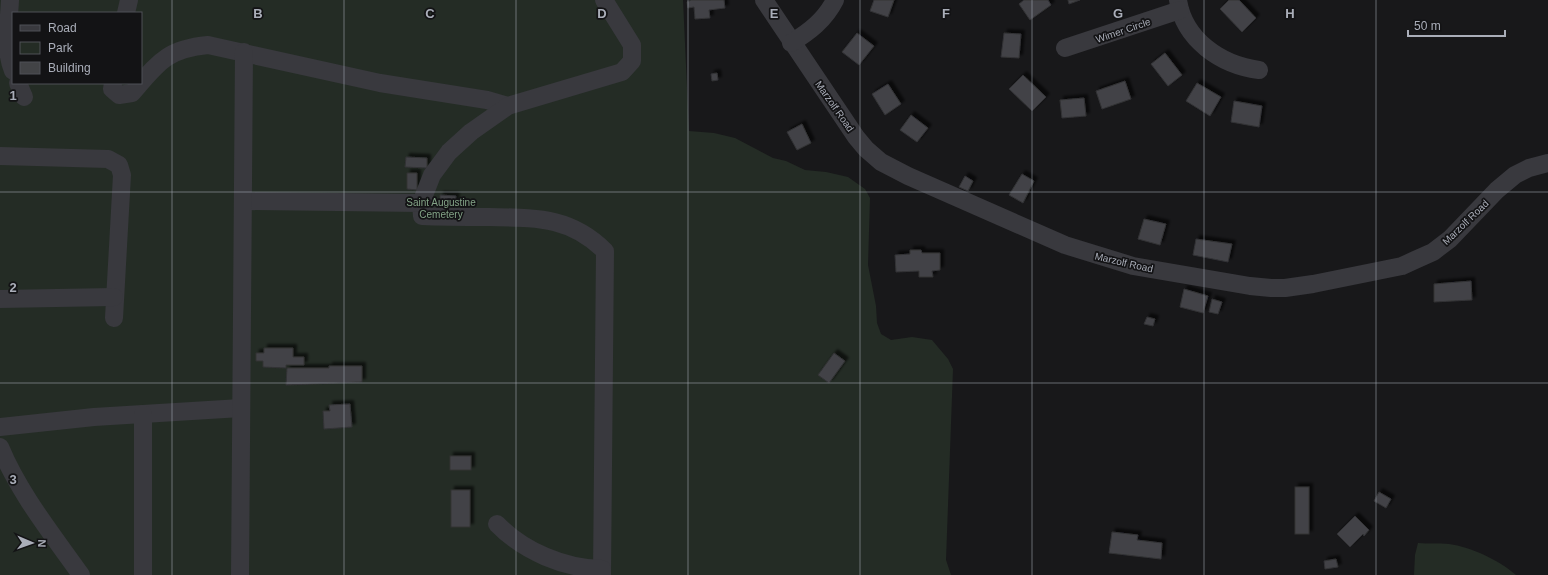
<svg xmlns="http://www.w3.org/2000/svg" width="1548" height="575" font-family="Helvetica,sans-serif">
  <defs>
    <filter id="shadow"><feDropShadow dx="3.5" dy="-3.5" stdDeviation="1" flood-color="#0009"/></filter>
  </defs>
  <rect width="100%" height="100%" fill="#18181a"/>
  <!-- green -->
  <g fill="#242c25" fill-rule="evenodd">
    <path d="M0,0H683L689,131L714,133L735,138L773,158L786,161L805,170L826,172L848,177L865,189L870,198L868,265L876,306L877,323L881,334L891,340L912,337L932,340L948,359L953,369L946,560L951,575H0ZM13,13H141V83H13Z"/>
    <path d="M1418,543C1428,544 1439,543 1449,544C1471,547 1499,560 1516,575H1414L1415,555Z"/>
  </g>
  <!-- building -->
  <g fill="#424346" stroke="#323235" filter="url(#shadow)">
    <path d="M691,0H724L725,8L709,10L710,18L695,19L694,7L688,8L687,2Z"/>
    <path d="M874,0H894L888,17L870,11Z"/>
    <path d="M1024,0H1048L1051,5L1030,20L1019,4Z"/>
    <path d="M1068,0H1080L1069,4Z"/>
    <path d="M1229,0H1239L1256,18L1242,32L1220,9Z"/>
    <path d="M857,33L874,46L859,65L842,52Z"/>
    <path d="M1004,33L1021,34L1019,58L1001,57Z"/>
    <path d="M1165,53L1182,75L1168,86L1151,64Z"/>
    <path d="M717,73L718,80L712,81L711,74Z"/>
    <path d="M1023,75L1046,97L1032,111L1009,89Z"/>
    <path d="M1125,81L1131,99L1102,109L1096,91Z"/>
    <path d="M1197,83L1221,97L1210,116L1186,101Z"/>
    <path d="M888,84L901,104L885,115L872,94Z"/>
    <path d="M1084,98L1086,116L1062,118L1060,100Z"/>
    <path d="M1234,101L1262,106L1259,127L1231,122Z"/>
    <path d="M911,115L928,128L917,142L900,130Z"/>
    <path d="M802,124L811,143L797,150L787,132Z"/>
    <path d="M406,157L427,158V168L405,167Z"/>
    <path d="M407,173H417V190L407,189Z"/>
    <path d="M1022,174L1034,181L1023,203L1009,195Z"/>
    <path d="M965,176L973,181L968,191L959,187Z"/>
    <path d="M440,195L456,196L455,204H440Z"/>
    <path d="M1144,219L1166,224L1160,245L1138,239Z"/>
    <path d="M1196,239L1232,244L1228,262L1193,255Z"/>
    <path d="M910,250H921L922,253H940V270L932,271L933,277H919V271L896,272L895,255L910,254Z"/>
    <path d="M1471,281L1472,300L1434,302V284Z"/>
    <path d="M1184,289L1208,296L1203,313L1180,307Z"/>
    <path d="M1212,299L1222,302L1218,314L1209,312Z"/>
    <path d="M1147,317L1155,319L1153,326L1144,324Z"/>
    <path d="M264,348H293V357H304V365H286V368L263,367V361H256V353H264Z"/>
    <path d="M834,353L845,361L829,383L818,375Z"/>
    <path d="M329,366H362V382L286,385L287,368H329Z"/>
    <path d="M350,404L352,427L324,429L323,411H330L329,405Z"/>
    <rect x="450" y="456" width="21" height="14"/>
    <rect x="1295" y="487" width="14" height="47"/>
    <rect x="451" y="490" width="19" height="37"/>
    <path d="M1379,492L1391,499L1386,508L1374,501Z"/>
    <path d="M1355,516L1369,530L1364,536L1363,534L1350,547L1337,534Z"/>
    <path d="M1112,532L1138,535L1137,540L1162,543L1161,559L1109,553Z"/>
    <path d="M1336,559L1338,567L1325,569L1324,561Z"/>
  </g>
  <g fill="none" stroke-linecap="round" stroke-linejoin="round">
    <!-- minor -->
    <g stroke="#39393e" stroke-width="18">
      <path d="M10,0C9,23 4,50 13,71"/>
      <path d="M764,0L856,137L866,149L881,162L908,176L1065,245L1133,266L1250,286L1271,288H1285L1313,284L1402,266L1415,260L1433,252L1450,239L1497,190L1515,175L1529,168L1548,163"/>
      <path d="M1178,0C1184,40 1221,65 1259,70"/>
      <path d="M126,13L129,0"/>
      <path d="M791,43C809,32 825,20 835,0"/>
      <path d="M1065,48L1180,10"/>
      <path d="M18,83L24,97"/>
      <path d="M113,83L112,89L119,95L132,93C158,63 166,49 208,45L380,83L487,100L508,106"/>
      <path d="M0,156L108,159L119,165L122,175L114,318"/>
      <path d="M243,201L421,203L422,216C444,217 467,217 489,217C535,218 570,216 605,251L602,575"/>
      <path d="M421,203L432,175L449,152L471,132L508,106L622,72L632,61V45L604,0"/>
      <path d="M0,299L114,297"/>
      <path d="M0,427L94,417L241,408"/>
      <path d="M0,447C19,493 52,534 81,575"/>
      <path d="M497,524C523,551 565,569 602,569"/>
      <path d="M143,575V414"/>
      <path d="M240,575L244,52"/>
    </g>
  </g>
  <!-- grid -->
  <path fill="none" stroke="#aaaeb9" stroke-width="1" stroke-opacity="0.55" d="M172,0V575M344,0V575M516,0V575M688,0V575M860,0V575M1032,0V575M1204,0V575M1376,0V575M0,192H1548M0,383H1548"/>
  <g text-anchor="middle" stroke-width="3.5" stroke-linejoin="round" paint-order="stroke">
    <!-- street labels -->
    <g font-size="10" fill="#aaaeb9" stroke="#131315">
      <text transform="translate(1123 30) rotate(-19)" y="4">Wimer Circle</text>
      <text transform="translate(835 106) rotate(55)" y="4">Marzolf Road</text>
      <text transform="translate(1465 222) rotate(-44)" y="4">Marzolf Road</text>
      <text transform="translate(1124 262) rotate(13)" y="4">Marzolf Road</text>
    </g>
    <!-- park labels -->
    <g font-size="10" fill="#83a387" stroke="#131315">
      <text x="441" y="206">Saint Augustine<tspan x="441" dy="12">Cemetery</tspan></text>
    </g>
  </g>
  <g font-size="13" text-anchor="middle" font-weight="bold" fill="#aaaeb9" stroke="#131315" stroke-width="3.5" stroke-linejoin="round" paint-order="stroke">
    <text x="258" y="18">B</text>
    <text x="430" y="18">C</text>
    <text x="602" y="18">D</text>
    <text x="774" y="18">E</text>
    <text x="946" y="18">F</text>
    <text x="1118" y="18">G</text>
    <text x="1290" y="18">H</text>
    <text x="13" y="100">1</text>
    <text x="13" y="292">2</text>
    <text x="13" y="484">3</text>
  </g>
  <!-- legend -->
  <rect x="12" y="12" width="130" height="72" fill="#131315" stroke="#4f5157"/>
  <rect x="20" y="25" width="20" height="6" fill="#39393e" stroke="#4f5157"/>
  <text x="48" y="32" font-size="12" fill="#aaaeb9">Road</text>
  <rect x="20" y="42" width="20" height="12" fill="#242c25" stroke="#4f5157"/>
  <text x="48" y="52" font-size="12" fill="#aaaeb9">Park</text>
  <rect x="20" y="62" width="20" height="12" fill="#424346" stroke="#4f5157"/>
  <text x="48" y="72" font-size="12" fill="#aaaeb9">Building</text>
  <!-- north arrow -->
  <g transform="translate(32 543) rotate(92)" stroke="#131315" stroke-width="3" paint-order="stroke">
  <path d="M0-3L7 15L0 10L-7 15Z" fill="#aaaeb9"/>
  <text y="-6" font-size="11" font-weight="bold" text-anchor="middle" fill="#aaaeb9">N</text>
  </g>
  <!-- scale -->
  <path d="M1408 30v6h97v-6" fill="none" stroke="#aaaeb9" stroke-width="2"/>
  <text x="1414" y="30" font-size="12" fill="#aaaeb9" stroke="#131315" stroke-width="3" paint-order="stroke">50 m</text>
</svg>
